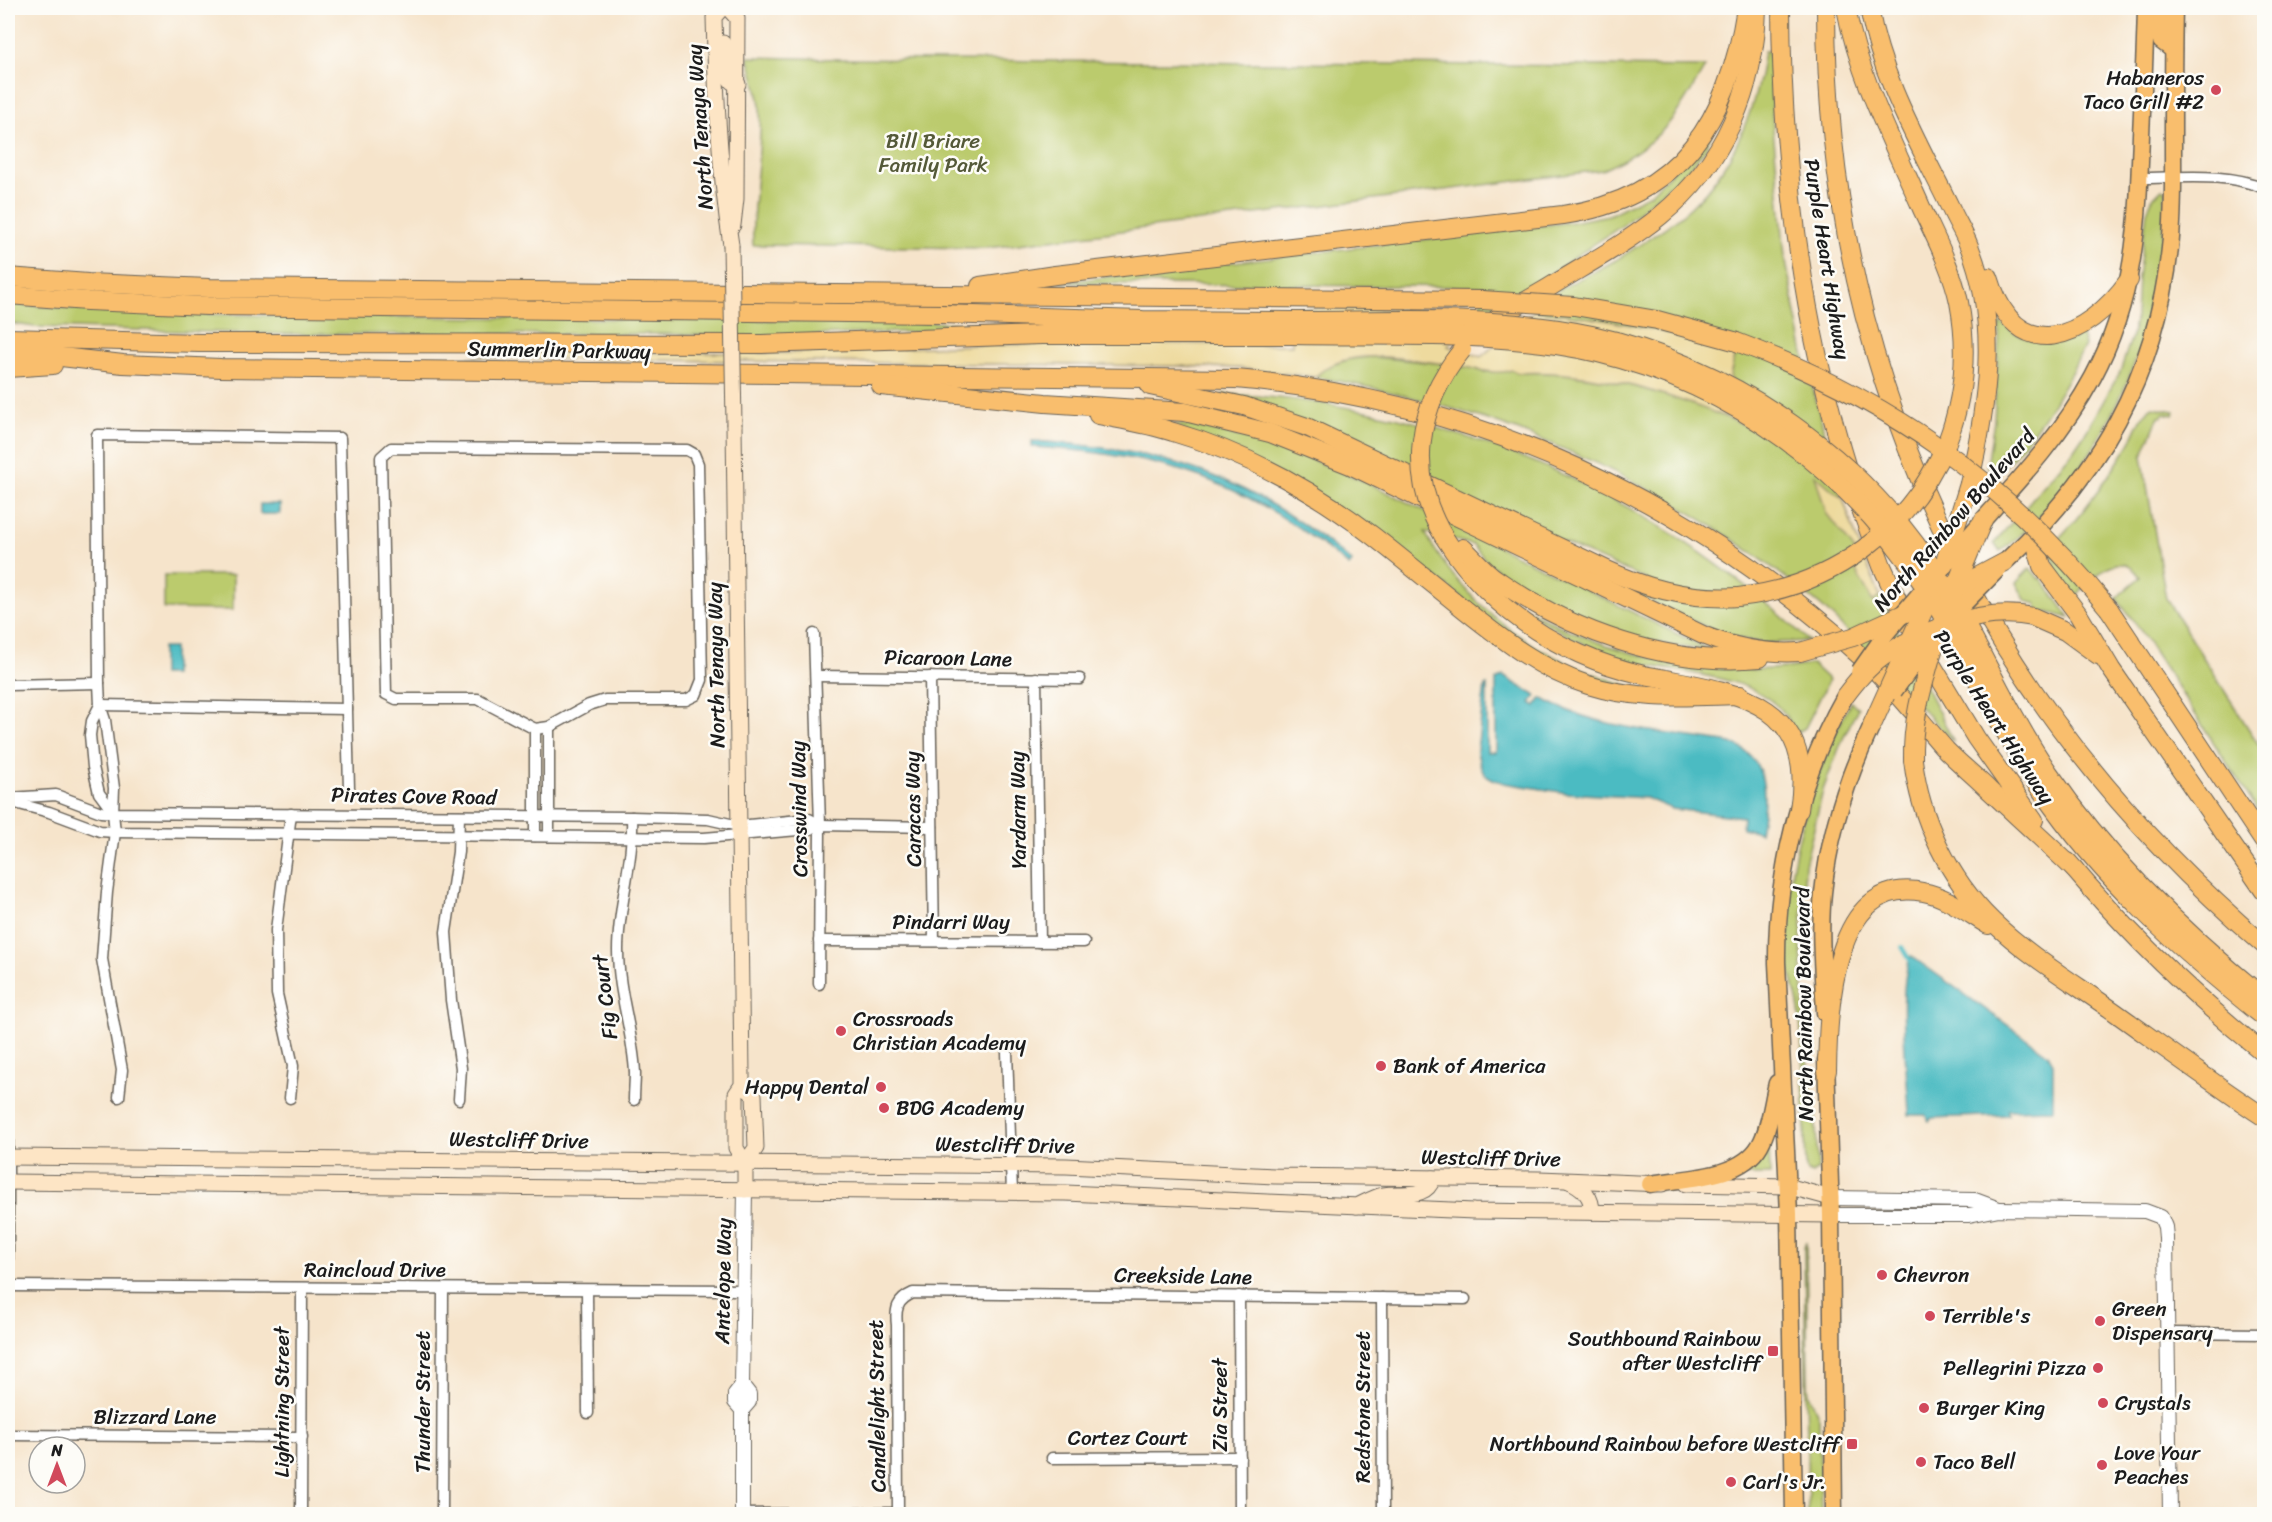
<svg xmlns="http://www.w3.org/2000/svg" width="2272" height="1522" font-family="Sriracha,sans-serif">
  <rect width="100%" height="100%" fill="#fdfcf7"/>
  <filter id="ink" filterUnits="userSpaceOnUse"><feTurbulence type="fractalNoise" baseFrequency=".0167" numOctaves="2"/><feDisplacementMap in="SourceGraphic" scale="12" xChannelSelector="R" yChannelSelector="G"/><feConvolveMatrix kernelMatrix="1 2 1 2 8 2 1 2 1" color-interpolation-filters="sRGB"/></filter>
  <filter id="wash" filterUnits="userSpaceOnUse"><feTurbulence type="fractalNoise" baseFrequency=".008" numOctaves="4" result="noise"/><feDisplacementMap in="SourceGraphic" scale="24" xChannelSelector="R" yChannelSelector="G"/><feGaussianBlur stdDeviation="1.35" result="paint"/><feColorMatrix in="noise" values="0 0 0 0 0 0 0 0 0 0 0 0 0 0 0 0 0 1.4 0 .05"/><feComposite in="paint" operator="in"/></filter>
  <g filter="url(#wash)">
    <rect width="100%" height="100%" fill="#f6e4cb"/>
    <!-- green -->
    <g fill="#bbcb6d" stroke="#6c7444" stroke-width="1.5">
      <path d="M1764,51H1769L1773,128L1785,257L1804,355L1855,549L1873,602L1880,596L1954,742C1925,712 1895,682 1866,651C1851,637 1837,620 1821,606C1678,485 1499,407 1315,377L1323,368L1350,359L1372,357L1435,363L1472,368L1484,372L1512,370L1517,373C1593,369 1683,397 1751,428L1730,377L1735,353L1534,311C1542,305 1550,296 1559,290C1577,279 1597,271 1616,260C1641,244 1669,227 1691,207C1733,168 1757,107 1764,51Z"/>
      <path d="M748,57L838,59L1705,67C1675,120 1659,145 1602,170L987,248L753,245C751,199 763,152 760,106C758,90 753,73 748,57Z"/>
      <path d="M1712,132L1705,150L1682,175L1623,225L1527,289L1492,309H1476L1491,287L1056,283L1572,222L1609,215L1650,194Z"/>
      <path d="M2162,189L2165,191C2164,328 2110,466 2000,552L1994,543L2071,454L2086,432L2120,372L2132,336L2136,317L2138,277L2147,211L2153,198Z"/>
      <path d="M8,304L138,313L293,316L900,321L1055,327L752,337L666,334H285L35,327L8,323Z"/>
      <path d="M2000,322C2023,342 2054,349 2082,335L2085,345C2062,394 2034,436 1997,475L1987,466L1994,421Z"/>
      <path d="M1222,394C1444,403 1647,488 1809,641L1763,643L1726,636L1637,595L1646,579Z"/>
      <path d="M2153,407L2175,411L2173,415L2163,413L2162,416H2159L2142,456L2166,599L2264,753V820L2141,631L2116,598L2140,577C2118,545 2093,579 2076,596L2053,565L2055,563L2049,553L2051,546C2081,517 2106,482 2128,446C2136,434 2140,413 2153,407Z"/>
      <path d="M1173,424L1191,425L1255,440L1298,454L1366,482L1710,650L1673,646L1638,638L1567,612L1520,586L1488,563L1473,545L1425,532C1451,583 1499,627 1549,654C1576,669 1606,678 1635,688L1605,683L1541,658L1423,568Z"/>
      <path d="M2030,568L2039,579L2041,578L2070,618L2036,609L2037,604L2026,601L2016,583Z"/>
      <path d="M164,575H233V610L164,609Z"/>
      <path d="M1513,601C1584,643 1652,665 1734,669C1760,670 1786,670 1812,664L1829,680L1805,728L1797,733C1792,725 1787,717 1781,710C1745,671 1674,675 1626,660C1584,647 1548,627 1513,601Z"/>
      <path d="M1851,702L1858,708L1841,743L1823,790L1805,865L1801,941L1805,1047L1815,1109L1818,1169L1812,1174L1808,1172L1806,1169C1804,1119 1804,1068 1800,1018C1798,992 1786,968 1786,942C1784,865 1815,769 1851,702Z"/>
      <path d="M1769,1144L1770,1175H1738V1174Z"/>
      <path d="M1806,1242L1808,1385L1809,1394L1819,1418L1821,1514H1808L1804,1248Z"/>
    </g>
    <!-- sand -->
    <g fill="#eeda9e" stroke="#857b5d" stroke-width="1.5">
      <path d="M1293,308L1492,309L1471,325L1448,346L1481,357L1534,311C1604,317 1669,331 1735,352L1730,377L1757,431C1686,398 1595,368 1517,373L1512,370C1499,375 1485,371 1471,368C1458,365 1444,364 1430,362C1393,357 1344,348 1315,377L1239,368L1176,366L458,358L546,352L785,353L977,345L1130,343L1292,345Z"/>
      <path d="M1815,475L1843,499L1859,545L1880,596L1873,602L1854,568V549L1826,513Z"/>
    </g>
    <!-- water -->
    <g fill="#4cbbc2" stroke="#346c6f" stroke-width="1.5">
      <path d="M1032,441C1163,448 1252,477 1352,562L1349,566C1248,481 1162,454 1032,447Z"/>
      <rect x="260" y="504" width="20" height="10"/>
      <rect x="162" y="648" width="12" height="27"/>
      <path d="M1503,676L1536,696L1531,703L1536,706L1541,698C1595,729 1671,733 1731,743C1769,759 1767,796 1760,832L1742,828L1743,817L1672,809L1646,798L1567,793L1504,783L1493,779L1484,774L1480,765L1477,751L1485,686L1487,685V752H1496V680Z"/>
      <path d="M1911,956L2048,1054L2053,1063V1109L2008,1110V1115L1932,1118L1929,1121L1925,1115H1909C1908,1078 1896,986 1911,956Z"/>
    </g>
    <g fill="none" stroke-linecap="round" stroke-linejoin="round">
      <!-- stream -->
      <path stroke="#4cbbc2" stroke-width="4" d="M1902,947L1911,962"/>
    </g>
  </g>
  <g filter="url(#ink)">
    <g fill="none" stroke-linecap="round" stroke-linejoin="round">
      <defs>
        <g id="minor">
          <path d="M2140,178C2180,178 2227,172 2264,188"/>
          <path d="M391,448L687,450L694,454L698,464L702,680L696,695L686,700H605L589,705L549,727L535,729L478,699H396L386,694L381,457Z"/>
          <path d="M814,634L820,825L819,984"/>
          <path d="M816,676L1080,679"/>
          <path d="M930,677L934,941"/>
          <path d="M1036,678L1040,942"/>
          <path d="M8,685L99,683"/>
          <path d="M100,705L347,709"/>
          <path d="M100,705L92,721L90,735L93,767L99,793L113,812"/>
          <path d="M10,798L56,795L101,812L113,813L632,817L708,819L739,826L809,819L820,825"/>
          <path d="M8,801L49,812L100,831L115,832L704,838L810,829L820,825L932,827"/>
          <path d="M459,816L458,852L446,932L451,1000L461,1068L459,1099"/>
          <path d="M632,817C634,862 618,905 618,950C618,993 633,1031 635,1073C635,1082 634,1091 634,1100"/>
          <path d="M535,836V729"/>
          <path d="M549,836V727"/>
          <path d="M819,941L1084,942"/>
          <path d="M1007,1052L1012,1193"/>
          <path d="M119,1097L122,1070L102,959L107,892L115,832L113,813L114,788L105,720L100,705L99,683L97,435L340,438L349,789"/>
          <path d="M290,1098L293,1066L277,994L276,930L291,814"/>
          <path d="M8,1131V1271"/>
          <path d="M8,1286L743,1290"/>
          <path d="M587,1290L588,1413"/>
          <path d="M1239,1296L1240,1514"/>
          <path d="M1382,1298L1383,1514"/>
          <path d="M2168,1333L2264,1334"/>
          <path d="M8,1435L302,1437"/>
          <path d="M1052,1458L1240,1457"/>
          <path d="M301,1514L302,1289"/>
          <path d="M442,1514L443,1289"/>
          <path d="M742,1514L898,1513"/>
          <path d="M898,1514L897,1325C895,1309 897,1300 913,1293L1465,1299"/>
        </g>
        <g id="tertiary">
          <path d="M1831,1198L1975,1200L1999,1209"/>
          <path d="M1831,1215H1969L1999,1209L2145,1211L2161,1217L2165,1227L2166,1238L2170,1514"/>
          <path d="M742,1385L749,1394V1402L742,1410"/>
          <path d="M742,1514V1410L735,1402V1394L742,1385L745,1190"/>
        </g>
        <g id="secondary">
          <path d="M722,8L714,17C716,94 719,169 731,245"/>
          <path d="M728,8L737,18L736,199L733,225"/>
          <path d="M723,43L729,78L732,82L738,84"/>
          <path d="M734,425L742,1075V1085L736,1094V1148L745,1163V1190"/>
          <path d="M742,1085L754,1095L756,1148L745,1163"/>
          <path d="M8,1157L1066,1166L1275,1176L1540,1179L1662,1184"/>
          <path d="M1569,1181C1583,1187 1592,1196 1592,1212"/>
          <path d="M8,1182L1066,1193L1474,1211L1831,1215"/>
          <path d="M1686,1184L1787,1186L1831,1198"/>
          <path d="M1357,1206C1366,1202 1374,1197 1383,1195C1401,1191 1426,1201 1433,1178"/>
        </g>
        <g id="primary">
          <path d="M2159,8L2161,41L2173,50"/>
          <path d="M1983,520C2024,475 2064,431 2093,377C2136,297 2138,222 2141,135C2143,92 2145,50 2146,8"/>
          <path d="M2005,562C2099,475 2156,377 2170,248C2174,214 2173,178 2173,144C2173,98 2173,53 2174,8"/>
          <path d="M1825,1013C1823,973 1819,932 1823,893C1829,834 1847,778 1872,725"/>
          <path d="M1826,1059L1831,1215L1834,1514"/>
          <path d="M1650,1184C1684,1178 1741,1179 1760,1145C1770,1127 1772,1103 1777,1083"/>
          <path d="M1794,1514L1789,1214L1777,963C1776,873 1800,775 1845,696"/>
        </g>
        <g id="motorway">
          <path d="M1781,8C1782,165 1802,324 1849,475"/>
          <path d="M1826,8C1826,201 1868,381 1954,554"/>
          <path d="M1846,8C1859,78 1893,143 1922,209C1936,239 1952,269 1959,302C1968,349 1964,397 1947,442"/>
          <path d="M1869,8C1882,81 1919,143 1951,209C1957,222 1964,233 1969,246C2000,322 1987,407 1969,484"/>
          <path d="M8,277L88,283L209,288L1482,300"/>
          <path d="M1989,277C2016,369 2086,340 2129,280"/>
          <path d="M980,286L1055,275L1563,215C1682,198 1729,118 1746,8"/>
          <path d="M8,295L87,301L207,306L941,314L1143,320L1292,321"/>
          <path d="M1574,306L1657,320L1734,341"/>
          <path d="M1483,329C1505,311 1529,300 1553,285C1589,263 1628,242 1660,216C1725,163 1755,89 1757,8"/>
          <path d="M8,338L199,343L761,344L1042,335H1292"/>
          <path d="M8,351L123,364L221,368L1236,379C1474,400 1681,494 1858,654C1891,683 1917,717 1946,750C1960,764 1976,777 1990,791C2018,817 2047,843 2075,870"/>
          <path d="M8,368L53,365"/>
          <path d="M881,386L1045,403L1185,412L1270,433L1350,465L1705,636C1735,648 1767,654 1800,652"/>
          <path d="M1150,386L1244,406L1307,427L1605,569C1647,589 1691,600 1738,597"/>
          <path d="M1098,415C1123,420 1149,424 1173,432C1246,453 1313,490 1373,536C1404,560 1434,585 1465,610C1503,640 1541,670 1588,685C1638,701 1690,696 1741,695"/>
          <path d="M1859,504L1882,566L1909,625"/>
          <path d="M2041,528L2037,548L2042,566L2078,614L2111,669L2264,891"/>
          <path d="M1444,537C1477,589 1523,629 1580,654C1600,663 1622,670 1644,675C1728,691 1818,697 1799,810"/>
          <path d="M1463,548C1474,558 1483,570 1496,579C1570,631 1668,667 1760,658"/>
          <path d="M1966,579C2040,719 2144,842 2264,945"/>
          <path d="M2109,609L2264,842"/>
          <path d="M2033,617L2065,631L2098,655"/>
          <path d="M1924,652L1976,738L2034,820"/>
          <path d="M1913,760C1920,819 1949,879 1992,921C2028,956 2074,983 2116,1013C2165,1048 2214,1084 2264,1117"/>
          <path d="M2068,862C2127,932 2193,996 2264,1053"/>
          <path d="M1827,1071C1828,1012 1832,874 1923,892C1946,896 1968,913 1988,925"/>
        </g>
      </defs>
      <!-- minor casing -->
      <use href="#minor" stroke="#686259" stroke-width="13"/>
      <!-- tertiary casing -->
      <use href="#tertiary" stroke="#686259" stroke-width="16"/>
      <!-- secondary casing -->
      <use href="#secondary" stroke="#686259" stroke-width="17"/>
      <!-- primary casing -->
      <use href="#primary" stroke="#686259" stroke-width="19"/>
      <!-- motorway casing -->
      <use href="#motorway" stroke="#686259" stroke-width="20"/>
      <!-- minor -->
      <use href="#minor" stroke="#fff" stroke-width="10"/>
      <!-- tertiary -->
      <use href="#tertiary" stroke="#fff" stroke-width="14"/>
      <!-- secondary -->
      <use href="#secondary" stroke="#fde5c5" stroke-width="15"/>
      <!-- primary -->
      <use href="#primary" stroke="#f9be6d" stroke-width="16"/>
      <!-- motorway -->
      <use href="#motorway" stroke="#f9be6d" stroke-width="18"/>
      <defs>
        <path id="secondary-bridge" d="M731,245L734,425"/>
        <g id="primary-bridge">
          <path d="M1859,672L1887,632L1979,525"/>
          <path d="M1894,691L1940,628L1997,570"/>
        </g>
        <g id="motorway-bridge">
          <path d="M1482,300L1574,306"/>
          <path d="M1292,321C1391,321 1494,314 1592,335C1736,367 1865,458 1942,583C1980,645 2008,713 2049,773C2107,858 2184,933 2264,998"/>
          <path d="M1292,335C1393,337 1499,330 1598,353C1734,386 1851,472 1927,590C1968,655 1997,726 2041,790C2100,877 2182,952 2264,1017"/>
          <path d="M1734,341C1890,399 2004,480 2109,609"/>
          <path d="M1444,537C1406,474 1417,406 1462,350"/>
          <path d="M1944,565L1969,484"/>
          <path d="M1954,589L2005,562"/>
          <path d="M1738,597C1833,587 1910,529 1947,442"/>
          <path d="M1800,652L1853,637L1927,603"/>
          <path d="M1845,696C1854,684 1864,671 1876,662C1915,631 1984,606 2033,617"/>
          <path d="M1872,725L1927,603"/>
          <path d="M1913,760C1912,723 1921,692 1931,657C1945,610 1964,565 1983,520"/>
        </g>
      </defs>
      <!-- secondary-bridge casing -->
      <use href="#secondary-bridge" stroke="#686259" stroke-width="17" stroke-linecap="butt"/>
      <!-- primary-bridge casing -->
      <use href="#primary-bridge" stroke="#686259" stroke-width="19" stroke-linecap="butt"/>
      <!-- motorway-bridge casing -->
      <use href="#motorway-bridge" stroke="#686259" stroke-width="20" stroke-linecap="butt"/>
      <!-- secondary-bridge -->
      <use href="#secondary-bridge" stroke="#fde5c5" stroke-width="15"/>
      <!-- primary-bridge -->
      <use href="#primary-bridge" stroke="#f9be6d" stroke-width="16"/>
      <!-- motorway-bridge -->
      <use href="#motorway-bridge" stroke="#f9be6d" stroke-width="18"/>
    </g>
  </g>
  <!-- markers -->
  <g fill="#d1495b" stroke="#fdfcf7" stroke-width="2">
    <circle cx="2216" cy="90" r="6"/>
    <circle cx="841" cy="1031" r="6"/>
    <circle cx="1381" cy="1066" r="6"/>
    <circle cx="881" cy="1087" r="6"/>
    <circle cx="884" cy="1108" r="6"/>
    <circle cx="1882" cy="1275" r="6"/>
    <circle cx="1930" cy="1316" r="6"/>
    <circle cx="2100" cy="1321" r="6"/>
    <rect x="1767" y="1345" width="12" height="12" rx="3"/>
    <circle cx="2098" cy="1368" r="6"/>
    <circle cx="2103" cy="1403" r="6"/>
    <circle cx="1924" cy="1408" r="6"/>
    <rect x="1846" y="1438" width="12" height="12" rx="3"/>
    <circle cx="1921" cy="1462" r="6"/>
    <circle cx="2102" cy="1465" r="6"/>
    <circle cx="1731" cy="1482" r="6"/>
  </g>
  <g text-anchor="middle" stroke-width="5" stroke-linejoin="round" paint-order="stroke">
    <!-- poi labels -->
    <g font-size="21" fill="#1c1c1c" stroke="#fdfcf7" text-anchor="start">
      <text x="2204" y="85" text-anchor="end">Habaneros<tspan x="2204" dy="24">Taco Grill #2</tspan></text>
      <text x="853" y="1026">Crossroads<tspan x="853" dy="24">Christian Academy</tspan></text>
      <text x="1393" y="1073">Bank of America</text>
      <text x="869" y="1094" text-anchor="end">Happy Dental</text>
      <text x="896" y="1115">BDG Academy</text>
      <text x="1894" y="1282">Chevron</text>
      <text x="2112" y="1316">Green<tspan x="2112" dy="24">Dispensary</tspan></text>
      <text x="1942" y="1323">Terrible's</text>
      <text x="1761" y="1346" text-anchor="end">Southbound Rainbow<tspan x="1761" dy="24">after Westcliff</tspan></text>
      <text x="2086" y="1375" text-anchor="end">Pellegrini Pizza</text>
      <text x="2115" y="1410">Crystals</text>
      <text x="1936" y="1415">Burger King</text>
      <text x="1840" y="1451" text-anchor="end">Northbound Rainbow before Westcliff</text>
      <text x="2114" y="1460">Love Your<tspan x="2114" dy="24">Peaches</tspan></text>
      <text x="1933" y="1469">Taco Bell</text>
      <text x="1743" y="1489">Carl's Jr.</text>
    </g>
    <!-- street labels -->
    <g font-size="21" fill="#1c1c1c" stroke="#fdfcf7">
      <text transform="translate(700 127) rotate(-94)" y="7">North Tenaya Way</text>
      <text transform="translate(1827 259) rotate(81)" y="7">Purple Heart Highway</text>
      <text transform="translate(559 350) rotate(1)" y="7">Summerlin Parkway</text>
      <text transform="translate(1954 520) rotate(-49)" y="7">North Rainbow Boulevard</text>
      <text transform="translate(948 658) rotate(1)" y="7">Picaroon Lane</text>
      <text transform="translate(716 665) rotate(-91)" y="7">North Tenaya Way</text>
      <text transform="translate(1994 717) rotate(57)" y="7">Purple Heart Highway</text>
      <text transform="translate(414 796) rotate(1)" y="7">Pirates Cove Road</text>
      <text transform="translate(799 809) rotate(-91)" y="7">Crosswind Way</text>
      <text transform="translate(913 809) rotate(-91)" y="7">Caracas Way</text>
      <text transform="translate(1018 810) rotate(-91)" y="7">Yardarm Way</text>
      <text x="951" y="929">Pindarri Way</text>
      <text transform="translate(605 997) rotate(-97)" y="7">Fig Court</text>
      <text transform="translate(1804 1004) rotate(-91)" y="7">North Rainbow Boulevard</text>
      <text transform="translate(519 1140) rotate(1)" y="7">Westcliff Drive</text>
      <text transform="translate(1005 1145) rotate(1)" y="7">Westcliff Drive</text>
      <text transform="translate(1491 1158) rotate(1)" y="7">Westcliff Drive</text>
      <text x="375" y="1277">Raincloud Drive</text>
      <text transform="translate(1183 1276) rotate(1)" y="7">Creekside Lane</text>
      <text transform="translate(723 1281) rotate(-89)" y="7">Antelope Way</text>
      <text transform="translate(282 1402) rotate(-90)" y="7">Lightning Street</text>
      <text transform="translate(423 1402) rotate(-90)" y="7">Thunder Street</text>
      <text transform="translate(1220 1405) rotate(-90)" y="7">Zia Street</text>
      <text transform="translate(877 1406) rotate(-91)" y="7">Candlelight Street</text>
      <text transform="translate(1363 1407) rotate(-90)" y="7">Redstone Street</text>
      <text x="155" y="1424">Blizzard Lane</text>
      <text x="1128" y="1445">Cortez Court</text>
    </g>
    <!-- park labels -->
    <g font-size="21" fill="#545938" stroke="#fdfcf7">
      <text x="933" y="148">Bill Briare<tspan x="933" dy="24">Family Park</tspan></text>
    </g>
  </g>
  <!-- margin -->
  <rect width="2272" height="1522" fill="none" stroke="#fdfcf7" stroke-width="30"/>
  <!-- north arrow -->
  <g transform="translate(57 1465)"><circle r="28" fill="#fdfcf7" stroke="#a3a29f" stroke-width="1.5"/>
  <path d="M0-4.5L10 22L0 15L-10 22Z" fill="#d1495b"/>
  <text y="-9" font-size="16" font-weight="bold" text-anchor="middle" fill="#1c1c1c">N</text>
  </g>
</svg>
